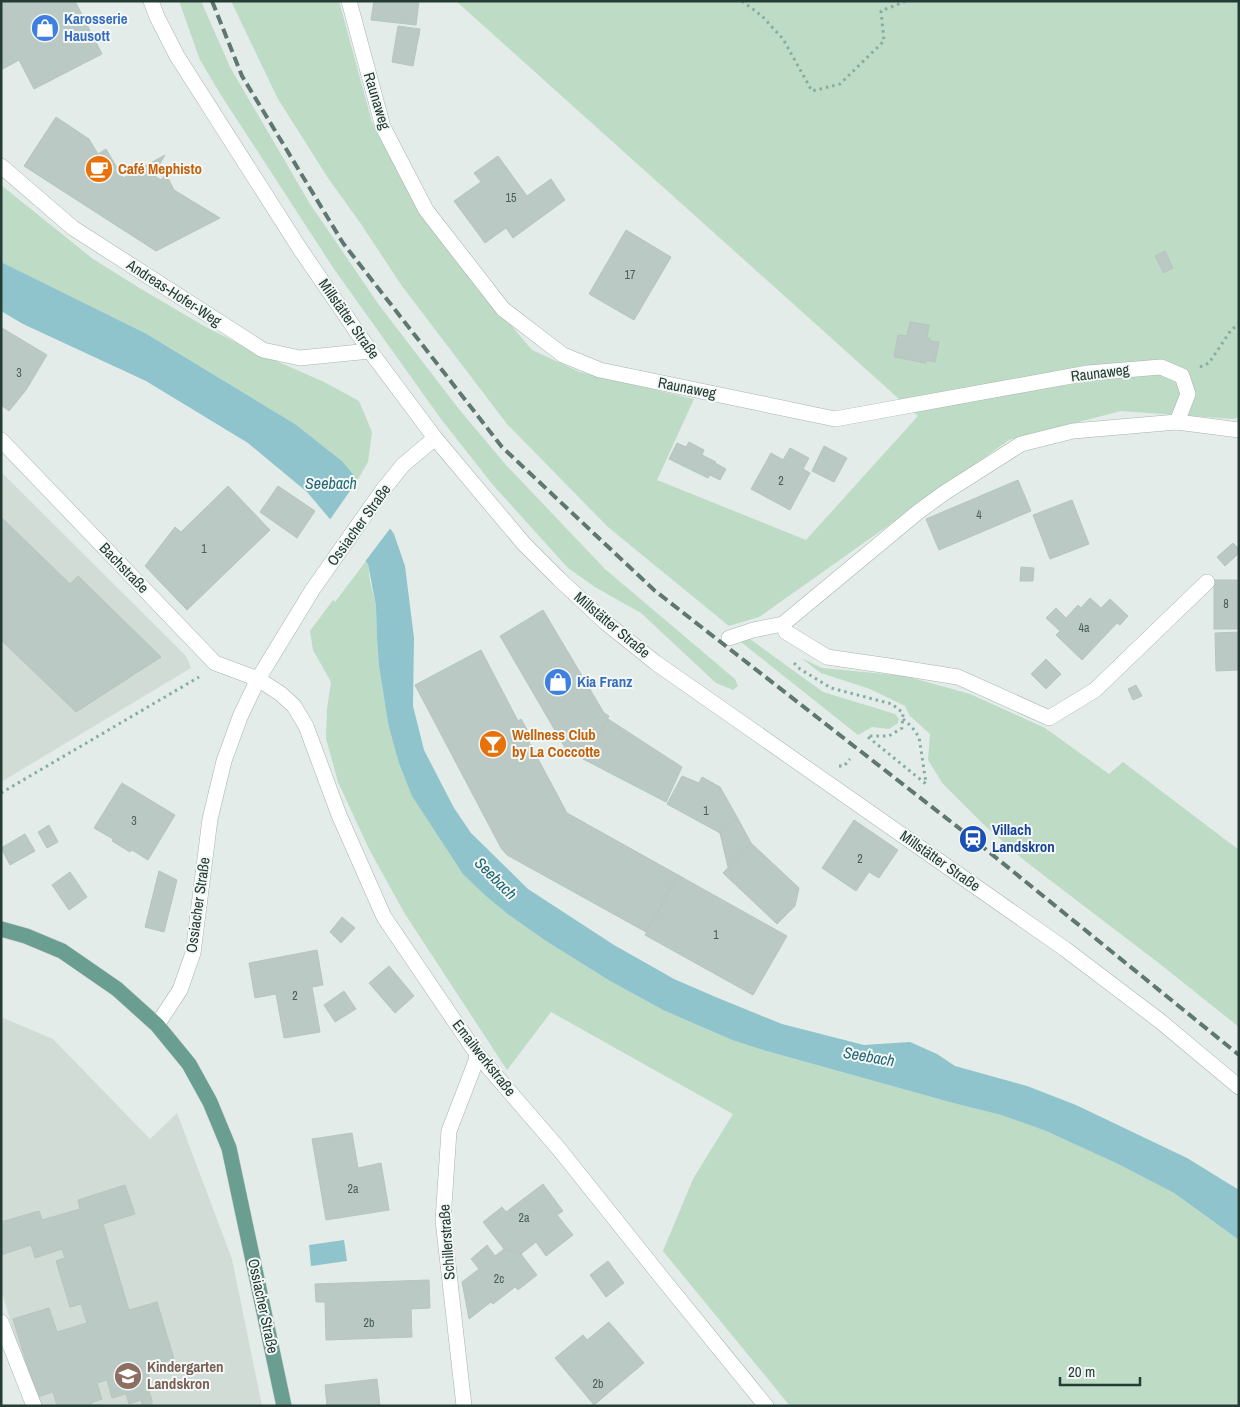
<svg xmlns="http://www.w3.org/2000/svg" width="1240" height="1407" font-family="'Archivo Narrow',sans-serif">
  <rect width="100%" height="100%" fill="#e3ece8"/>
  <!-- built -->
  <g fill="#d1dcd7">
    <path d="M1,472L186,656L191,668L1,782Z"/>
    <path d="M1,1017L53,1039L150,1139L177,1113L232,1259L262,1406H35L1,1289Z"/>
  </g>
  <!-- green -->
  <g fill="#bddbc5">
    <path d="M179,1H201L230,67L310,204L379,305L458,408L506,465L605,569L729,674L735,679L738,686L733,690L716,683L641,613L595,587L568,568L493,485L441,419L334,269L221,95L200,60Z"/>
    <path d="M231,1H339L372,122L476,284L532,350L580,372L694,399L657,480L806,540L918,416L456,1H1239V417L1233,419L1121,411L1009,440L759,617L729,626L608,527L507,424L402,286L361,224L328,178L278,99Z"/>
    <path d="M1,185L93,259L141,289L204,326L251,350L324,382L359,401L372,432L368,462L357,481L342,461L295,424L145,333L1,262Z"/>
    <path d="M366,561L368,564L370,581L376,606L377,639L379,666L388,723L509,915L546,941L610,981L663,1010L732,1040L763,1050L953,1103L1001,1115L1046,1131L1118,1164L1174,1193L1239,1240V1406H790L663,1251L693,1179L733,1114L551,1012L507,1070L405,914L369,849L338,782L326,738L327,709L331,682L313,650L310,631L333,600L335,602Z"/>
    <path d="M750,639L823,692L895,714L899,719L898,723L889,729L872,727L858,735L741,642Z"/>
    <path d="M801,658L822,668L905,676L970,694L1045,728L1109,774L1123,762L1239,850V1027L1160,964L1025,861L982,823L943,784L928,760L930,734L910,716L905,706L870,689L821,673Z"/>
  </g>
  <!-- water -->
  <g fill="#8fc4cd">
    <path d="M1,262L145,333L295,424L342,461L352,473L394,534L405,566L414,638L413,706L424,750L454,808L471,833L528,889L614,945L674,979L718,998L782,1024L864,1045L910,1042L937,1054L955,1066L1027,1086L1076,1105L1187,1158L1239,1190V1240L1174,1193L1118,1164L1046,1131L1001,1115L953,1103L763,1050L732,1040L663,1010L610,981L546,941L509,915L486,896L463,874L412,796L399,763L388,723L379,666L377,639L376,606L368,564L307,492L248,443L146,381L23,324L1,311Z"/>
    <path d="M344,1240L347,1261L311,1266L309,1245Z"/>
  </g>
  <!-- pier -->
  <path fill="#e3ece8" d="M359,478L392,526L364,563L329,521Z"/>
  <!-- building -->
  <g fill="#bbc9c4" stroke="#b6c5be">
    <path d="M1,1H75L102,54L34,89L19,60L1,70Z"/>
    <path d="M374,1H419L416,25L371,20Z"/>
    <path d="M398,26L420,29L413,66L392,62Z"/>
    <path d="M56,117L89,139L98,154L106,149L123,178L165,155L153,175L161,180L166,174L174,190L220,218L156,251L24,166Z"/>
    <path d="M498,156L527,196L551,179L565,200L513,238L506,228L485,243L454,201L481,182L474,173Z"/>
    <path d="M626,230L671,257L634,320L589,294Z"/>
    <path d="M1165,251L1173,268L1164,273L1155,256Z"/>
    <path d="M910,322L929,325L927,338H930V341L939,342L935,362L926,360V363L894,357L898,335L907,336Z"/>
    <path d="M2,328L47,355L26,390L9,411L1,405Z"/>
    <path d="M689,442L704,450L702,455L716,462L715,463L726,469L720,480L710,475L708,478L669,459L677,443L686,447Z"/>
    <path d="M824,446L847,458L834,482L812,471Z"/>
    <path d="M790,448L809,458L803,469L810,473L790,510L751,489L771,453L783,460Z"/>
    <path d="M1018,480L1031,511L939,550L926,519Z"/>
    <path d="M228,486L270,530L187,610L145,566L175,527L181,532Z"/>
    <path d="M278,486L315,511L297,538L260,512Z"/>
    <path d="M1072,500L1089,544L1050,559L1033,515Z"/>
    <path d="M1,517L70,584L78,576L161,657L76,712L1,640Z"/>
    <path d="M1233,543L1239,549V553L1225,566L1217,557Z"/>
    <path d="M1021,567L1034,568L1033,581H1020Z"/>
    <rect x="1214" y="580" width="25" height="49"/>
    <path d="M1090,598L1101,608L1110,599L1128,616L1120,625L1117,623L1082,660L1056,635L1060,631L1046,618L1056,608L1066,618L1078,605L1081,608Z"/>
    <path d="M543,610L604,713L609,716L585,760L567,751L500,636Z"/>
    <path d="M1239,632V670L1216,671L1215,633Z"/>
    <path d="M481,650L518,721L521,719L533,740L529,742L567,813L678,875L646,932L507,855L501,848L415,685Z"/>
    <path d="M1046,659L1061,674L1046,689L1031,674Z"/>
    <path d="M1136,685L1142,696L1133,700L1128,689Z"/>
    <path d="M608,719L682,767L666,802L585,760Z"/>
    <path d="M682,776L699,783L702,777L720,787L737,817L720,833L667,804Z"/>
    <path d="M122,783L175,815L148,860L132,850L130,852L112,841L113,839L94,828Z"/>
    <path d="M737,817L751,843L728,867L720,833Z"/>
    <path d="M854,820L898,850L879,878L869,872L856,891L822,868Z"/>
    <path d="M49,825L58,842L47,848L38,832Z"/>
    <path d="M25,834L35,851L10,865L1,848Z"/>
    <path d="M751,843L799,888L795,906L777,924L723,873Z"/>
    <path d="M159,871L177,880L164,932L145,927Z"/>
    <path d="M70,872L87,897L69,910L52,885Z"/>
    <path d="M678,875L787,936L753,995L645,935Z"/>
    <path d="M342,917L355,928L341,943L330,932Z"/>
    <path d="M317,950L323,985L312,987L320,1032L284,1038L276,994L255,998L249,963Z"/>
    <path d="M389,966L414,996L395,1013L369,983Z"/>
    <path d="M344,991L356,1009L335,1022L324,1005Z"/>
    <path d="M352,1133L358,1168L381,1163L389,1210L326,1220L312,1139Z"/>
    <path d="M543,1184L563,1211L557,1215L573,1235L546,1256L536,1242L521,1254L504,1249L483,1222L502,1207L506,1212Z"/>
    <path d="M125,1185L135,1214L103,1224L129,1310L157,1302L174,1359L146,1367L152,1386L148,1388L152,1400V1404L150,1406H144L142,1404L141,1400L129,1404L126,1394L112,1398L107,1380L97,1383L102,1399L91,1403L92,1406H57L53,1392L37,1397L13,1319L49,1308L57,1332L87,1323L81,1304L70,1307L56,1261L65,1258L62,1249L35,1258L31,1245L1,1255V1222L39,1211L42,1220L80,1209L78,1200Z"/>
    <path d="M487,1245L495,1256L504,1249L521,1254L537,1275L518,1290L515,1287L493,1304L491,1302L469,1319L462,1282L479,1269L471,1259Z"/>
    <path d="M608,1261L624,1283L606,1297L590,1275Z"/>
    <path d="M429,1280L430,1308L411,1309L412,1337L326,1340L325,1302H316L315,1284Z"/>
    <path d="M609,1322L644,1363L594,1405L555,1358L583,1335L587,1340Z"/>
    <path d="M377,1379L380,1406H327L325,1385Z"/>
  </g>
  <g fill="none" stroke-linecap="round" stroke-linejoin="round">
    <defs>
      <g id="minor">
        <path d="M151,1L157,17L177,56L300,249L370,351L435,438L524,544L559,579L605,622L656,663L1065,949L1160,1021L1239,1087"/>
        <path d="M349,1L383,127L426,210L503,309L563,355L600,370L835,419L1088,373L1161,367L1182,376L1188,394L1177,422"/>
        <path d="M1,166L73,228L263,350L300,358L370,351"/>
        <path d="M1,440L215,663L258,679L281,694L294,706L306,726L339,815L384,917L477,1054L559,1149L658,1273L766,1406"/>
        <path d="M783,624L786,632L827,657L889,666L958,677L1049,718L1095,690L1207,582"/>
        <path d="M729,638L753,630L783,624L918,512L944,493L1021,444L1073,431L1177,422L1239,430"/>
        <path d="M157,1025L180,990L193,953L210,819L224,761L240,717L258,679L313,589L382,491L403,465L435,438"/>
        <path d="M1,1322L34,1406"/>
        <path d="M464,1406L443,1220L449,1131L476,1061L477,1054"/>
      </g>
      <path id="major" d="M1,929L26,936L62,951L117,989L157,1025L189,1064L210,1102L229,1148L284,1406"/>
    </defs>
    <!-- minor casing -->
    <use href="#minor" stroke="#a6b4af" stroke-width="16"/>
    <!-- major casing -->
    <use href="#major" stroke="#c2c8c6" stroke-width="16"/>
    <!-- path -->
    <g stroke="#85ada0" stroke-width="3" stroke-dasharray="2.5 4" stroke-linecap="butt">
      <path d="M742,1L762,16L783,39L812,91L840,84L884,41L881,11L906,1"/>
      <path d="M1200,367L1209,363L1231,330L1239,324"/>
      <path d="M794,663L800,669L831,688L892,704L903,713L902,728L889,736H867"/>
      <path d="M903,719L912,727L919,737L926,783"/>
      <path d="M868,737L926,784"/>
      <path d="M839,766H844L850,759"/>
      <path d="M1,793L199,677"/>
    </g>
    <!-- minor -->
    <use href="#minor" stroke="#fff" stroke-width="15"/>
    <!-- major -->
    <use href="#major" stroke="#6a9e90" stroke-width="15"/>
    <!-- rail -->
    <path stroke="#5e7770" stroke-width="4" stroke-dasharray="10 5" stroke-linecap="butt" d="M212,1L242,76L343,243L502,447L654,590L973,839L1239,1055"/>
  </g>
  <!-- icons -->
  <defs>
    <symbol id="shop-disc" viewBox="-11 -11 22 22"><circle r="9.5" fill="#3f7fe0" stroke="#f3f8f6"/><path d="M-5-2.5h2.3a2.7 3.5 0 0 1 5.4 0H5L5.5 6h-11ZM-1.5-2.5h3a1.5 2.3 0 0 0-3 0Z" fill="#fff"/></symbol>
    <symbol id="cafe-disc" viewBox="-11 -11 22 22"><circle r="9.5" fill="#e8710a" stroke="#f3f8f6"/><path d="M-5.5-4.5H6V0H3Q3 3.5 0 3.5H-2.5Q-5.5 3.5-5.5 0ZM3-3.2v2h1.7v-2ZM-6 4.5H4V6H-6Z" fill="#fff"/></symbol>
    <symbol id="bar-disc" viewBox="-11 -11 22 22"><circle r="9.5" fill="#e8710a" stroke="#f3f8f6"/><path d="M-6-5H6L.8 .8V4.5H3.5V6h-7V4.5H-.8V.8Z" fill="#fff"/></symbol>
    <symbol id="station-disc" viewBox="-11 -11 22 22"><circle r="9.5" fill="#1a4fb4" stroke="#f3f8f6"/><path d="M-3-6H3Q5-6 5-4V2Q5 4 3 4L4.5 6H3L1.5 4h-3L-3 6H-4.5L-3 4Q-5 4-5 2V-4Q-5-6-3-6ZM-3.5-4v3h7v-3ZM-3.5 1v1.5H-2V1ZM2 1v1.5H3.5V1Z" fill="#fff"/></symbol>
    <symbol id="school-disc" viewBox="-11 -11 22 22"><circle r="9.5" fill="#8d6e63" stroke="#f3f8f6"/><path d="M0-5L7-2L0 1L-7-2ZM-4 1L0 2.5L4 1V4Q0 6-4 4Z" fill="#fff"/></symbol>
  </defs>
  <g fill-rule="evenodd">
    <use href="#shop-disc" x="29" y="12" width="32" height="32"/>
    <use href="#cafe-disc" x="83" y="153" width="32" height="32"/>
    <use href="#shop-disc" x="542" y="666" width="32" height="32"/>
    <use href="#bar-disc" x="477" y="728" width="32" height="32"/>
    <use href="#station-disc" x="957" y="823" width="32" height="32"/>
    <use href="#school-disc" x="112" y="1360" width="32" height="32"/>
  </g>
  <g text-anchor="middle" stroke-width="4" stroke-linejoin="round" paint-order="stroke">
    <!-- number labels -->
    <g font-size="12" fill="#4a5f59">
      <text x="511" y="202">15</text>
      <text x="630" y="279">17</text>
      <text x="19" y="377">3</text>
      <text x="781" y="485">2</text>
      <text x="979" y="519">4</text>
      <text x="204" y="553">1</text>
      <text x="1226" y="608">8</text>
      <text x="1084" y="632">4a</text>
      <text x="706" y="815">1</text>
      <text x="134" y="825">3</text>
      <text x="860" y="863">2</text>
      <text x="716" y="939">1</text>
      <text x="295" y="1000">2</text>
      <text x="353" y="1193">2a</text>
      <text x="524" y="1222">2a</text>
      <text x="499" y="1283">2c</text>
      <text x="369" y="1327">2b</text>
      <text x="598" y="1388">2b</text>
    </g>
    <!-- shop labels -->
    <g font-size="15" font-weight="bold" fill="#366cbe" stroke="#f3f8f6" text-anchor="start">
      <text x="64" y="24">Karosserie<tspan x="64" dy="17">Hausott</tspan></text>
      <text x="577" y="687">Kia Franz</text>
    </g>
    <!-- street labels -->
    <g font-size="15" fill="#243c35" stroke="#f3f8f6">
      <text transform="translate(377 101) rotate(73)" y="5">Raunaweg</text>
      <text transform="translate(174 293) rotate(33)" y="5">Andreas-Hofer-Weg</text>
      <text transform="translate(349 319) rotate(55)" y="5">Millstätter Straße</text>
      <text transform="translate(1100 373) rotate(-7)" y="5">Raunaweg</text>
      <text transform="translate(687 388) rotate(11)" y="5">Raunaweg</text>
      <text transform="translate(359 525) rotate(-54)" y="5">Ossiacher Straße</text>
      <text transform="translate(124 568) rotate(46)" y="5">Bachstraße</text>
      <text transform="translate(612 625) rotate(40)" y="5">Millstätter Straße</text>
      <text transform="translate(940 861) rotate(35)" y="5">Millstätter Straße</text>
      <text transform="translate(198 905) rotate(-82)" y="5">Ossiacher Straße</text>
      <text transform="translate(484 1058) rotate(52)" y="5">Emailwerkstraße</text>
      <text transform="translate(447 1242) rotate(-94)" y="5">Schillerstraße</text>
      <text transform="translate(263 1306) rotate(78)" y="5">Ossiacher Straße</text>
    </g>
    <!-- food labels -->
    <g font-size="15" font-weight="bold" fill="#c56008" stroke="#f3f8f6" text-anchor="start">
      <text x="118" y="174">Café Mephisto</text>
      <text x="512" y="740">Wellness Club<tspan x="512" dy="17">by La Coccotte</tspan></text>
    </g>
    <!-- transit labels -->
    <g font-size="15" font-weight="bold" fill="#164399" stroke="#f3f8f6" text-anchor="start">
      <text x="992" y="835">Villach<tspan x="992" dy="17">Landskron</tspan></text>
    </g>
    <!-- education labels -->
    <g font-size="15" font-weight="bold" fill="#785e54" stroke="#f3f8f6" text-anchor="start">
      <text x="147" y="1372">Kindergarten<tspan x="147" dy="17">Landskron</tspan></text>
    </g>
    <!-- water labels -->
    <g font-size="16" font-style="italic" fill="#226774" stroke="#f3f8f6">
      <text x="331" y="489">Seebach</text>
      <text transform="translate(496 878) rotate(45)" y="6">Seebach</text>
      <text transform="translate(869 1056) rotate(10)" y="6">Seebach</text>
    </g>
  </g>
  <!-- border -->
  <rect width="1240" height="1407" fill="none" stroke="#243c35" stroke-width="5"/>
  <!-- scale -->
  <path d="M1060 1377v8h80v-8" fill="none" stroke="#243c35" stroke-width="2.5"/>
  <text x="1068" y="1377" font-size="15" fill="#243c35" stroke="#f3f8f6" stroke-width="4" paint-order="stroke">20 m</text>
</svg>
